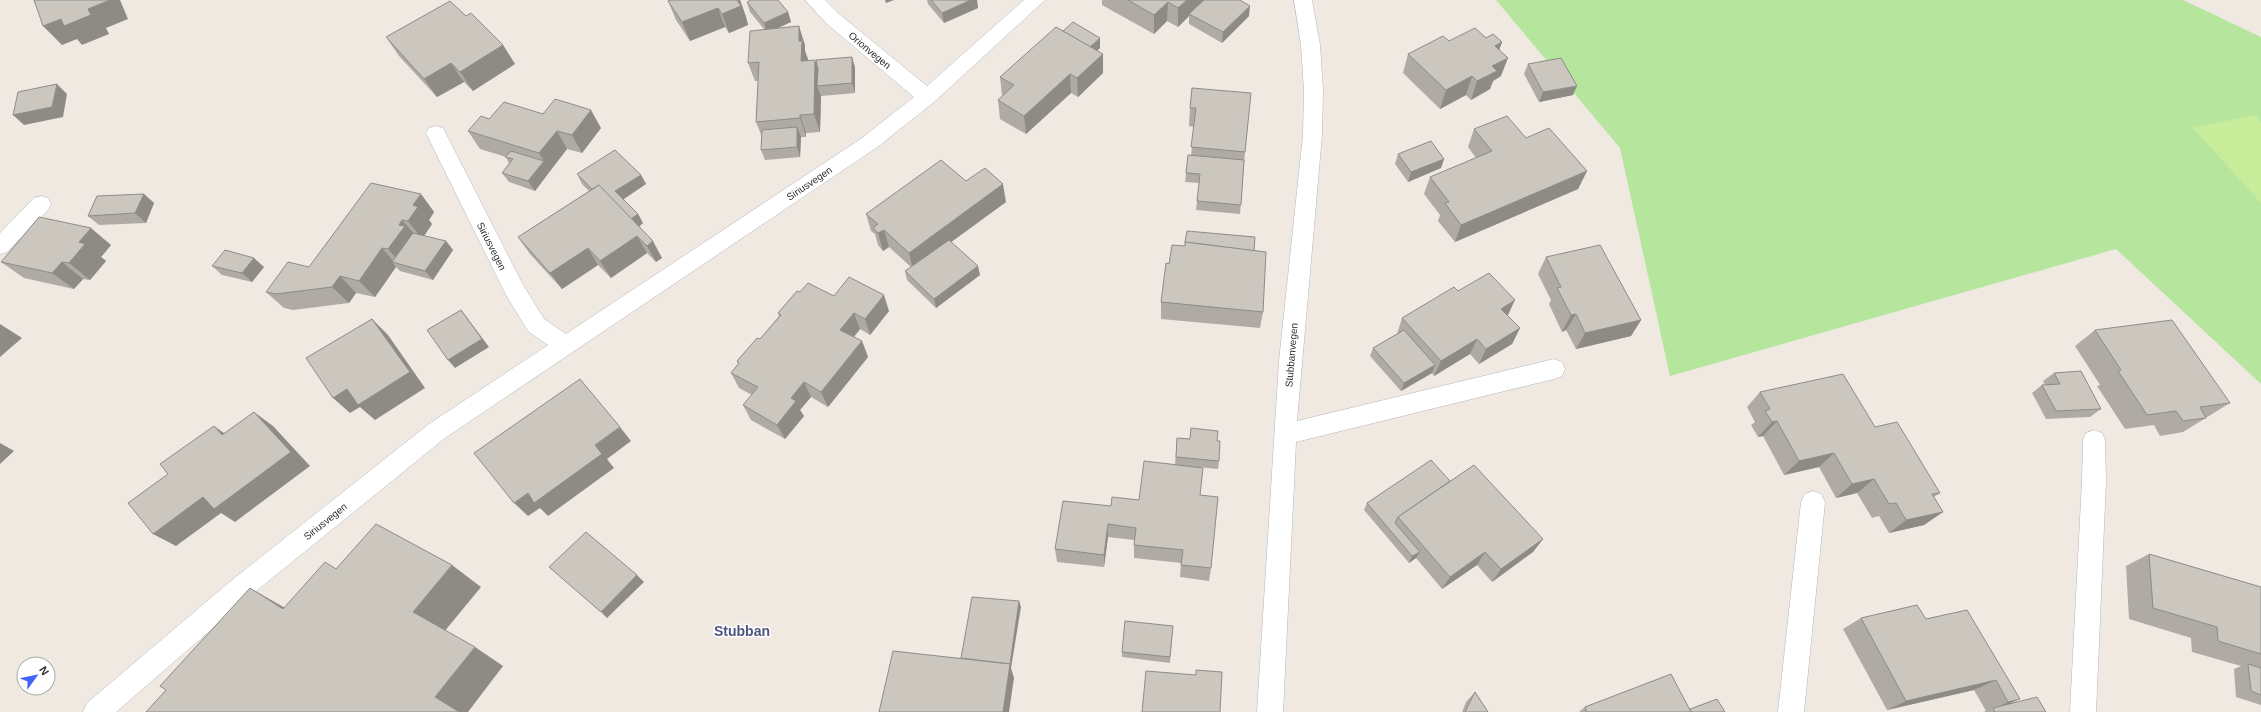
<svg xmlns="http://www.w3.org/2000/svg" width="2261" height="712" font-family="Arial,sans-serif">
  <rect width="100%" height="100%" fill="#efe9e1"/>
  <!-- green -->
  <path fill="#b6e59e" d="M1496,0H2183L2261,37V384L2116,249L1670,376L1620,148Z"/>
  <!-- pitch -->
  <path fill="#c9ec9a" d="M2255,115L2261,122V203L2193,128Z"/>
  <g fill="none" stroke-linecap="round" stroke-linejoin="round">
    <defs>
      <g id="minor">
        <path d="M805,0H825L839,14L927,86L1024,0H1045L934,102L876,148L445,438L250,596L116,712H83L87,703L232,580L429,424L548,345L528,331L506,295L426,133L429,128L436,126L443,128L522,283L544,319L566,334L862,138L914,97L827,24Z"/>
        <path d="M1294,0H1312L1320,45L1323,90L1322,135L1297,421L1554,359L1562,362L1565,369L1562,376L1554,379L1296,442L1283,712H1257L1279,361L1303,135L1304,90L1301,45Z"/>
        <path d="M41,196L48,198L51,204L48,210L7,252L0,254V233L34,198Z"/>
        <path d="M2094,430L2102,433L2105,440L2106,481L2096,712H2070L2082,481L2083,440L2086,433Z"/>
        <path d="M1813,491L1821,494L1825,502L1804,712H1778L1801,502L1805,494Z"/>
      </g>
    </defs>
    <!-- minor casing -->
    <use href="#minor" stroke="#b4b7c1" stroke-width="1"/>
    <!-- minor -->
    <use href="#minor" fill="#fff" fill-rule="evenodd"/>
  </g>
  <!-- wall -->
  <g fill="#afaba4">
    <path d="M671,0H740L746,17L748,25L729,33L725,27L690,41L676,20L668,1Z"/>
    <path d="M927,0H977L978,8L944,23L928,4Z"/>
    <path d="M1102,0H1240L1249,16L1222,43L1189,24V16L1178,27L1167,21L1154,34L1102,5Z"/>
    <path d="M747,2L788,12L791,22L778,28L805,45V51L808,61L855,67V93L821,96L820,132L806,133V137H801L800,157L765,160L761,150L762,137L756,122L758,81H755L748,63L764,29L750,12Z"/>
    <path d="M466,16L503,45L515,64L473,91L464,82L437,97L399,56L386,37Z"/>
    <path d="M1063,31L1100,48L1097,51L1103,54V73L1078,97L1071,93L1026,134L1000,119L998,100L1002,96L1000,77Z"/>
    <path d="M1486,38L1502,42L1499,50L1501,76L1493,81L1490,89L1471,100L1466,95L1440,109L1403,73L1408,54L1449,41Z"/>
    <path d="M1528,64L1573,95L1539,102L1524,74Z"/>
    <path d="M1192,88L1245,152L1240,214L1196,210L1199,183L1185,182L1186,173L1191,156L1194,127L1189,126L1190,108Z"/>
    <path d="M543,114L601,128L582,153L567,149L535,191L509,182L502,173L509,163L506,157L480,149L468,131L489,119Z"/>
    <path d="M1474,129L1526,138L1587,171L1578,189L1455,242L1438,221L1440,215L1424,194L1430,177L1476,158L1468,147Z"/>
    <path d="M1398,154L1444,159L1441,168L1408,182L1395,164Z"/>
    <path d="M577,174L641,175L646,184L623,199L638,214L643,223L639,227L662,258L656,262L647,253L611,278L598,265L562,289L530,254L518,237L589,191L582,184Z"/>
    <path d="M966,181L1006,202L951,242L980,275L936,308L907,280L905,271L911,267L889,247L883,251L878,245L875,234L871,231L866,214Z"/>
    <path d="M144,194L154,203L146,223L99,225L88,216Z"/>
    <path d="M421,194L434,212L429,220L432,224L424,236L446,241L453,250L433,280L400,271L396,267L375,297L356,293L349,303L293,310L284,308L266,292L309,267Z"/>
    <path d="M111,245L101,257L106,261L90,280L83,279L74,289L24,278L1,262Z"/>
    <path d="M1254,251L1263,312L1260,328L1161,319V302Z"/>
    <path d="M1546,257L1641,320L1631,336L1576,349L1566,330L1562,332L1549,304L1551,300L1538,274Z"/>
    <path d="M212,266L264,267L252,282L222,275Z"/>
    <path d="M1458,291L1508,316L1520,328L1512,344L1479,364L1470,354L1434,376L1432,373L1401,391L1370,356L1373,348L1397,334L1402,318Z"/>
    <path d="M800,292L834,296L889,311L870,335L860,329L854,337L862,341L868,357L828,407L811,397L800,410L804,416L785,439L751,420L743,405L752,395L739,388L731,373L738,364L737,361L760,339L779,316L778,313Z"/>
    <path d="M2095,330L2230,403L2183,432L2160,436L2154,425L2125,429L2097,386L2100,385L2075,346Z"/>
    <path d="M2054,373L2101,409L2090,417L2046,419L2032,393L2042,385H2045L2043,381Z"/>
    <path d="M1760,392L1875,427L1940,493L1934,497L1943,512L1924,525L1889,533L1879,516L1872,518L1857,493L1836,498L1819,467L1784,475L1763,436L1758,437L1751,425L1755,422L1747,407Z"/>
    <path d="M1177,438L1217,441L1219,461L1218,469L1197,467L1200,495L1211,568L1209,581L1180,577L1181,563L1134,558V540L1108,537L1104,567L1057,562L1055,549L1111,506L1139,500L1175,465Z"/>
    <path d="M1450,481L1543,539L1533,552L1492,582L1477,565L1442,589L1416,558L1409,563L1364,510L1367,503Z"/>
    <path d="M2149,554L2261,587V705L2236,697L2234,669L2241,666L2192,652L2191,638L2129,619L2126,566Z"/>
    <path d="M1967,610L2011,703L2046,712H1983L1986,711L1974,690L1887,710L1843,629L1861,618L1926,619Z"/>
    <path d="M1173,626L1170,663L1122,657V652Z"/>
    <path d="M1475,692L1488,712H1462L1466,702Z"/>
    <path d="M1585,707L1690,709L1725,712H1579Z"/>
  </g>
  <!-- shaded-wall -->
  <g fill="#8e8b86">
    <path d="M110,0H120L128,19L106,28L109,34L82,45L77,39L62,45L43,26Z"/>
    <path d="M737,0H740L746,17L748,25L729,33L722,14Z"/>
    <path d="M885,0H894L886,3Z"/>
    <path d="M971,0H977L978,8L944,23L942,13Z"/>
    <path d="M1187,0H1205L1189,14V16L1178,27V8Z"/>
    <path d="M1168,2L1167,21L1154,34V15Z"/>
    <path d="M1250,6L1249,16L1222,43L1223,32Z"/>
    <path d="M718,8L725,27L690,41L682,22Z"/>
    <path d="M788,12L791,22L767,33L764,23Z"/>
    <path d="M799,26L805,45V51L808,59L807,70L801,61L799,41Z"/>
    <path d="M1100,38V48L1085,62L1084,52Z"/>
    <path d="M1502,42L1495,61V46Z"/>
    <path d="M503,45L515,64L473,91L460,72Z"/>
    <path d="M1103,54V73L1078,97L1077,78Z"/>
    <path d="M852,57L855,67V93L852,83Z"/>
    <path d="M1508,58L1501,76L1493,81L1490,89L1471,100L1477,81L1492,66Z"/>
    <path d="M815,60L821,79L817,86L821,96L820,132L814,114Z"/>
    <path d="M451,63L464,82L437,97L424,79Z"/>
    <path d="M1070,74L1071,93L1026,134L1024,116Z"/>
    <path d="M1472,76L1466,95L1440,109L1446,90Z"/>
    <path d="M57,84L67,94L63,117L24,125L13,115Z"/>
    <path d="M1577,86L1573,95L1539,102L1543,92Z"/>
    <path d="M591,110L601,128L582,153L572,135Z"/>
    <path d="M800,115L806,133V137L800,118Z"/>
    <path d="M797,127L801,137L800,157L797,147Z"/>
    <path d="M557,131L567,149L550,171L539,153Z"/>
    <path d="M1444,159L1441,168L1408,182L1411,172Z"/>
    <path d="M544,161L550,171L535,191L528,181Z"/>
    <path d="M1587,171L1578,189L1455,242L1461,225Z"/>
    <path d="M641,175L646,184L621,201L615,191Z"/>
    <path d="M1003,184L1006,202L913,270L909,253Z"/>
    <path d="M144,194L154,203L146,223L135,213Z"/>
    <path d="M421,194L434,212L429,220L432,224L422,239L408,221L413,205Z"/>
    <path d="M638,214L643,223L635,229L630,220Z"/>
    <path d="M402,220L417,237L402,265L388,249L399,225Z"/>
    <path d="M91,228L111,245L101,257L106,261L90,280L69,263L79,242Z"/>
    <path d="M884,230L889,247L883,251L878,233Z"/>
    <path d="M637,236L647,253L611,278L600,261Z"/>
    <path d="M446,241L453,250L433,280L425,271Z"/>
    <path d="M653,241L662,258L656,262L647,246Z"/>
    <path d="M382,248L395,263L392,262L396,267L375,297L359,281Z"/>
    <path d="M588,248L598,265L562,289L550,273Z"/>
    <path d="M254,258L264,267L252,282L242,273Z"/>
    <path d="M62,262L83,279L74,289L52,273Z"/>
    <path d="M978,266L980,275L936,308L934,299Z"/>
    <path d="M340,276L356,293L349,303L332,287Z"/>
    <path d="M884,295L889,311L870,335L865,319Z"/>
    <path d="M1515,300L1507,317L1501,309Z"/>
    <path d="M461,310L468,319L489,347L455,368L448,360Z"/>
    <path d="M854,313L860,329L846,346L840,330Z"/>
    <path d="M1576,314L1566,330L1562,332L1571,315Z"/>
    <path d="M372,319L388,335L425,388L375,420L360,407L350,413L333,398Z"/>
    <path d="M1641,320L1631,336L1576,349L1585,333Z"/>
    <path d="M0,324L22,338L0,357Z"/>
    <path d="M1520,328L1512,344L1479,364L1486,349Z"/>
    <path d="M1477,339L1470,354L1434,376L1441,361Z"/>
    <path d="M862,341L868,357L828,407L821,392Z"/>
    <path d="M1435,365L1432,373L1401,391L1404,383Z"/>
    <path d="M804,382L811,397L800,410L804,416L785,439L777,425L791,398Z"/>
    <path d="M254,412L273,426L310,466L235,522L221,513L176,546L153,534Z"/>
    <path d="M1777,421L1763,436L1758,437L1772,422Z"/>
    <path d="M214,426L234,440L222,435Z"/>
    <path d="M620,427L631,441L607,459L614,468L548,516L540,508L528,516L514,503Z"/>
    <path d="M0,443L14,451L0,464Z"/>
    <path d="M1834,453L1819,467L1784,475L1799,461Z"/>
    <path d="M1874,479L1857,493L1836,498L1852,484Z"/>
    <path d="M1943,512L1924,525L1889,533L1906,520Z"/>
    <path d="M1108,524V537L1104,567V555Z"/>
    <path d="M1543,539L1533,552L1492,582L1501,569Z"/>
    <path d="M1420,552L1416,558L1409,563L1412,556Z"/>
    <path d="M1485,552L1477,565L1442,589L1450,577Z"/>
    <path d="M452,565L481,587L444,632L413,612Z"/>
    <path d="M637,575L644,582L607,618L601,612Z"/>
    <path d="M250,588L287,609H283Z"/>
    <path d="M1019,601L1021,607L1011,668L1014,678L1009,712H1003Z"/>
    <path d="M475,647L503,666L468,712H459L435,697Z"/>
    <path d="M1996,680L1974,690L1887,710L1906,701Z"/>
    <path d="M2020,699L1998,709H1994L2008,702Z"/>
  </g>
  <!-- building -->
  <g fill="#cbc7bf" stroke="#8e8b86">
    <path d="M34,0H110L88,9L91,15L64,26L61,19L43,26Z"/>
    <path d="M671,0H737L741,6L722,14L718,8L682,22L668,1Z"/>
    <path d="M751,0H778L788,12L764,23L747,2Z"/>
    <path d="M931,0H971L942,13Z"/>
    <path d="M1128,0H1187L1178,8L1168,2L1154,15Z"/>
    <path d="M1204,0H1240L1250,6L1223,32L1189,14Z"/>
    <path d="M450,1L466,16L471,13L503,45L460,72L451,63L424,79L386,37Z"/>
    <path d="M1073,22L1100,38L1090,47L1063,31Z"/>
    <path d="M799,26V41H802L801,61L815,60L814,114L800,115V118L756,122L759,62L748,63L750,31Z"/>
    <path d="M1056,27L1103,54L1077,78L1070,74L1024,116L998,100L1014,85L1000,77Z"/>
    <path d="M1475,28L1486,38L1493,34L1502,42L1495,46L1508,58L1492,66L1497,71L1477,81L1472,76L1446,90L1408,54L1443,36L1449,41Z"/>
    <path d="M852,57V83L817,86L818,69L816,60Z"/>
    <path d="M1561,58L1577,86L1543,92L1528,64Z"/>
    <path d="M57,84L52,107L13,115L18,92Z"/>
    <path d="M1192,88L1251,93L1245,152L1191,147L1196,108H1190Z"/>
    <path d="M555,99L591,110L572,135L557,131L539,153L468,131L481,116L489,119L504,102L543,114Z"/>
    <path d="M1507,116L1526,138L1549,128L1587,171L1461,225L1445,203L1449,202L1430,177L1492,151L1474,129Z"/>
    <path d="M797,127V147L761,150L762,130Z"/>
    <path d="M1431,141L1444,159L1411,172L1398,154Z"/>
    <path d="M615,150L641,175L615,191L638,214L631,219L599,185L592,189L577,174Z"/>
    <path d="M511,151L544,161L528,181L502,173L513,159L505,157Z"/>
    <path d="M1188,155L1244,160L1241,205L1197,201L1200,174L1186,173Z"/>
    <path d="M941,160L966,181L985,168L1003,184L909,253L884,230L878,233L873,228L878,224L866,214Z"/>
    <path d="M371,183L421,194L413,205L418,207L408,221L402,220L399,225L405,226L388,249L382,248L359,281L340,276L332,287L276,294L266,292L288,262L309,267Z"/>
    <path d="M599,185L653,241L647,246L637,236L600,261L588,248L550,273L518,237Z"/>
    <path d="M144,194L135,213L88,216L97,196Z"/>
    <path d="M39,217L91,228L79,242L85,244L69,263L62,262L52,273L1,262Z"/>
    <path d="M1187,231L1255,237L1254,251L1185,242Z"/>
    <path d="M413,233L446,241L425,271L392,262Z"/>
    <path d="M949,240L978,266L934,299L905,271Z"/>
    <path d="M1185,242L1266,252L1263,312L1161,302L1166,263L1169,264L1172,245L1185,246Z"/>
    <path d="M1600,245L1641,320L1585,333L1576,314L1571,315L1557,288L1561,287L1546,257Z"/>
    <path d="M225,250L254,258L242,273L212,266Z"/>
    <path d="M1489,273L1515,300L1501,309L1520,328L1486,349L1477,339L1441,361L1402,318L1454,287L1458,291Z"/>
    <path d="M849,277L884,295L865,319L854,313L840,330L862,341L821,392L804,382L791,398L796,401L777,425L743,405L758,387L731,373L739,363L737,361L757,338L760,339L781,315L778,313L797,291L800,292L808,283L834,296Z"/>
    <path d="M461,310L482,339L448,360L427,330Z"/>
    <path d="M372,319L410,372L358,405L347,389L333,398L306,358Z"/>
    <path d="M2172,320L2230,403L2200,407L2206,418L2183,421L2176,411L2147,415L2118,371L2121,370L2095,330Z"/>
    <path d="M1404,330L1435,365L1404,383L1373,348Z"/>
    <path d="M2081,371L2101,409L2056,411L2042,385L2060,384L2054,373Z"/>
    <path d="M1843,374L1875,427L1897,422L1940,493L1932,494L1943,512L1906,520L1896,503L1889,504L1874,479L1852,484L1834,453L1799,461L1777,421L1772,422L1765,411L1770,409L1760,392Z"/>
    <path d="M580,379L620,427L595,445L602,454L534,503L528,493L514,503L474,453Z"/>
    <path d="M254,412L291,452L214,509L203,497L153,534L128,503L168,474L160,464L214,426L222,435Z"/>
    <path d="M1191,428L1218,431L1217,441H1220L1219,461L1176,457L1177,438L1190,439Z"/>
    <path d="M1431,460L1450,481L1398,517L1395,523L1420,552L1412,556L1367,503Z"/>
    <path d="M1144,461L1203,468L1200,495L1218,497L1211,568L1181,565L1183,550L1134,545L1136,528L1108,524L1104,555L1055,549L1063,501L1111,506L1112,497L1139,500Z"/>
    <path d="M1474,465L1543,539L1501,569L1485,552L1450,577L1398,517Z"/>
    <path d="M376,524L452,565L413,612L475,647L435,697L459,712H146L166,690L160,686L250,588L283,609L325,562L336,569Z"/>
    <path d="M586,532L637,575L601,612L549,567Z"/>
    <path d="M2149,554L2261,587V654L2218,641L2217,627L2153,608Z"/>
    <path d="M972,597L1019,601L1010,664L961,658Z"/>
    <path d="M1917,605L1926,619L1967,610L2020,699L2008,702L1996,680L1906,701L1861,618Z"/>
    <path d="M1125,621L1173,626L1170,657L1122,652Z"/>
    <path d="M893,651L1010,664L1003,712H879Z"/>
    <path d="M2248,664L2261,668V695L2251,691Z"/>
    <path d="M1196,670L1222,672L1220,712H1142L1146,671L1196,675Z"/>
    <path d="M1671,674L1691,712H1587L1585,707Z"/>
    <path d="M1475,692L1488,712H1465Z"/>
    <path d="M2037,697L2046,712H1995L1993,708Z"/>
    <path d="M1717,699L1725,712H1691L1690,709Z"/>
  </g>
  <g text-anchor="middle" stroke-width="3" stroke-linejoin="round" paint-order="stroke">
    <!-- street labels -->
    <g font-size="10" fill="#2e2e2e" stroke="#fff">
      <text transform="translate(870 50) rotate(40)" y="4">Orionvegen</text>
      <text transform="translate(809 183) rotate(-34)" y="4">Siriusvegen</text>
      <text transform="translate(492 246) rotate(63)" y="4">Siriusvegen</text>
      <text transform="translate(1291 355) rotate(-85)" y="4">Stubbanvegen</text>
      <text transform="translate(325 521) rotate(-39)" y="4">Siriusvegen</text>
    </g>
    <!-- district labels -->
    <g font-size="14" font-weight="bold" fill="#4d5680" stroke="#fff">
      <text x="742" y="636">Stubban</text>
    </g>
  </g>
  <!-- north arrow -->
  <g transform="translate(36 676) rotate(57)"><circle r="19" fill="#ffffff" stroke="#ababab"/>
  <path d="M0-3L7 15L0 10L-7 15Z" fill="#4264fb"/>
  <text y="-6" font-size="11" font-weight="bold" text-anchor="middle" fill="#2e2e2e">N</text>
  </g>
</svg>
